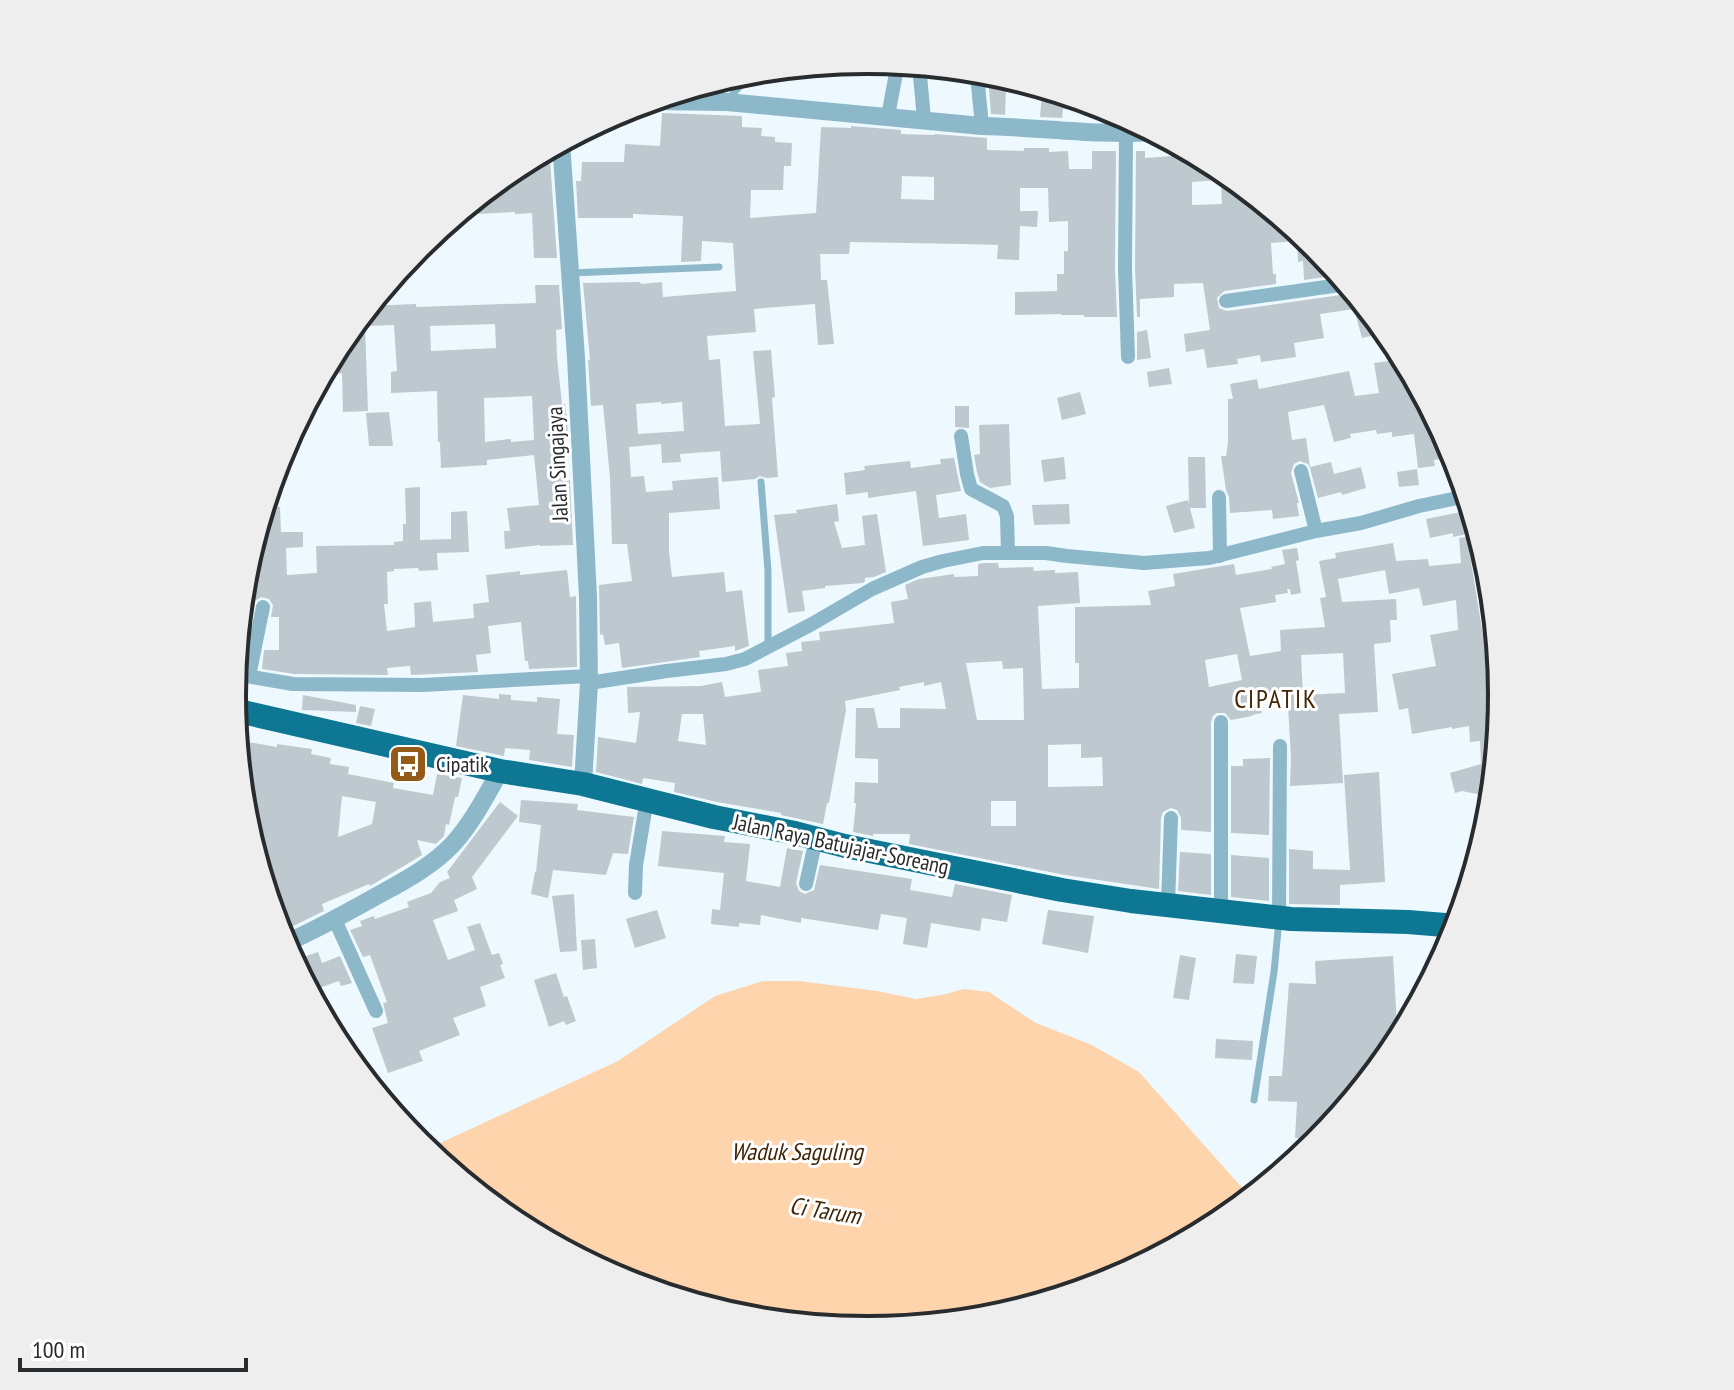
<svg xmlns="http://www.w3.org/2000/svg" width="1734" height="1390" font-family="'PT Sans Narrow',sans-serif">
  <rect width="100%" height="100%" fill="#edf9fe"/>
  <!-- water -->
  <path fill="#fed4ad" d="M763,981H799L877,991L916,999L946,994L964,989L989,992L1036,1023L1092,1045L1139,1072L1245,1191L1252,1196L1219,1223L1110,1282L990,1318L867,1330L743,1318L624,1281L514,1223L425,1150L618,1061L715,996Z"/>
  <!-- building -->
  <g fill="#bdc9ce" fill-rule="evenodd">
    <path d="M989,88L1006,89L1005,115L991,114Z"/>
    <path d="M1054,91L1104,107L1103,111L1063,109L1062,118L1040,117L1042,94H1054Z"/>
    <path d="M662,113L742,116V127L762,128L761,136L775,137V142L792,143L791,166H784L783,190H751L750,218L816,213L821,127L851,128V126L901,130V134L934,135L935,134L987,138V150L1024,151V148H1049V152L1068,151L1069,169H1092V151H1116L1115,268L1117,317H1084V315H1061V314L1015,315V292L1057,291V274H1064V251H1068V221L1049,222L1048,188H1020V211H1038L1037,227L1020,226L1019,260L997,259L998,245L963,244L850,242L849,254H820L821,280H827L834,344L818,345L815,304L754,309L756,332L707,336L709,360L720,359L725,426L760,424L753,351L771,350L775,397L772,398L778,477L766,478L760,476L755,479L722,482L720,451L680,454L681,462L662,463L661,444L629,447L631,477L644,476L646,492L673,490L672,481L718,477L720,509L669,513V552L672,577L724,572L726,592L742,590L749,646L735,651V646L699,651L700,657L622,668L619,643L605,645L603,634L600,635L599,585L632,581L627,544H612L610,477L603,405L591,406L588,360H590L583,283L640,282L641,284L662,282L663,297L736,291L733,243L702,241L701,261L681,262L683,216L633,214V218H578L576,181H581L582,162H624L625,144L660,146ZM902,176L934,177V200L901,199ZM661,402V404L682,402L684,431L638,434L636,404Z"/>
    <path d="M1186,149L1220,167L1316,246L1340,275L1304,280L1303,261L1298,262L1297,241L1271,243L1273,274H1276V284L1224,291L1217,298L1219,308L1227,311L1348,294L1353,292L1370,311L1375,335L1362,338L1354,309L1320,314L1324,338L1294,343L1296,357L1261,362L1260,355L1237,359L1238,364L1207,368L1204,349L1186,352L1184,334L1210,330L1203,283L1174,284V297L1140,299V317H1137L1135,268L1136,151H1145V158L1186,155ZM1221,180L1222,204L1192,205V182Z"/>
    <path d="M547,150V160H550L557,258H534L532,213L515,214V212L456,215L515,167Z"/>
    <path d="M535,285H559L562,329L556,330L557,357L562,404H565L567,419L568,436L562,437L567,481L570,480L573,545L540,546V545L505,549L504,531H510L507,508L539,505L534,455L487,460V465L441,468L440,442H438L437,391L391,393V372L397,371L394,325L365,326L368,411L343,412L342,373L339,374L338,344L369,306L416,304V307L536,303ZM495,324L496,348L431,351L430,326ZM532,396L534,440L511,442V439L485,442L484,398Z"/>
    <path d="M1147,330L1151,358L1137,360V332Z"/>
    <path d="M1404,359L1406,375L1412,374L1455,457L1434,460L1435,466L1418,468L1414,434L1392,437V432L1377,434L1376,430L1350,434L1351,438L1334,442L1324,405L1288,412L1292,440L1306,438L1310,467L1331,462L1334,474L1361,467L1366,488L1342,495L1341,492L1318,498L1310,468L1308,464L1299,461L1294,464L1291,473L1299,503H1297L1299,516L1273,519L1272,510L1230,513L1229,497L1226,490L1221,456H1226L1228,443V399H1233L1230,384L1257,379L1259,389L1349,371L1355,396L1379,393L1374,363Z"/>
    <path d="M1169,368L1172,384L1149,387L1147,372Z"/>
    <path d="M1080,392L1086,414L1062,420L1057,398Z"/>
    <path d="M955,406H969V428L955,427Z"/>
    <path d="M389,412L393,446H369L366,413Z"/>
    <path d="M1009,424L1011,485L990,488L980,482L977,472L974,455L980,454L979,425Z"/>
    <path d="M1064,457L1066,479L1044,482L1041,460Z"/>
    <path d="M1188,457H1205L1206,508H1190L1195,528L1174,533L1166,506L1188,500L1189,504Z"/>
    <path d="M954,458L961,491L936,495L939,518L966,514L969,540L923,546L916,491L868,498V492L846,495L844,473L865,470L864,466L910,461L911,468L941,464L940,459Z"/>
    <path d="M1417,469L1419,485L1399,487L1397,472Z"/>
    <path d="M420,487V540L451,539V512L467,511L469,552L437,553L438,570L419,571L418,568L394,569V571L387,572L388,604H384L387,631L415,627L414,603L431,601L433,622L474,618L473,604L489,602L486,575L520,571V575L567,570L570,597L576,596L577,667L529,669L528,661H525L521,622L488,626L491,653L476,655L478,672L411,675L410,666L387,668L388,675L294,674L262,669L264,650H279V617H271L273,605L269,599L261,597L255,601L246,643H237L241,600H249L248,569H245L250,552L264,550L263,508L280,507L281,532H303V547L286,548L287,575L317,573L316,546L394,545V542L403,541V524H406L405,488Z"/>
    <path d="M837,504L839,521L834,522L842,548L865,545L862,516L877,514L886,572L874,577L865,578V581L863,583L825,586V588L802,591L805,611L788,613L774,515L797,513L796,510Z"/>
    <path d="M1069,504L1070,524L1034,525L1032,505Z"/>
    <path d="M1461,512L1466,534L1453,537V533L1430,538L1426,519Z"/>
    <path d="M1467,537L1491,685L1495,691L1496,705H1499L1500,714L1492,797L1462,791L1455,793L1450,773L1481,764L1480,741L1470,742L1469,726L1452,729V727L1412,734L1408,708L1399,710L1392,674L1436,666L1430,635L1458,630L1456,600L1423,606L1419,588L1389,594L1385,570L1338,579L1342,602L1396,599L1397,620H1390L1391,642L1374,644L1378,712L1339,714L1343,783L1290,786L1291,758L1287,690L1258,695L1262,713L1252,715V716L1231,720L1225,713H1217L1213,716L1211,722V832L1181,830V818L1177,810L1171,808L1163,812L1161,818L1159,889L1065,875L909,844L910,834H873V836L853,832L856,803H854L855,782L878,783V759L855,758L856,708H874L878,728H900V708L946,709L941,682L924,686V682L899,687L900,690L845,701L846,710L829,803H827L823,824L781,815V813L717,802L674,792L675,783L643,778L642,784L596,772L598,737L636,743L640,712L628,713L627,687L701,686L722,682L725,697L761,692L758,670L788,666L786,653L802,651L801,642L820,640L819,632L894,623L891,602L908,599L905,585L919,579L954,574V577L978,576V564L984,563H998L999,568L1033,567L1034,571L1055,570V573L1078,572L1080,603L1038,606L1042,689L1079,688V663H1075V607L1151,605L1148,591L1175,586L1173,574L1234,564L1236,575L1272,569L1271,567L1285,564L1282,550L1297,548L1299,560L1296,561L1301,593L1291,595L1290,589H1287L1288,593L1275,595L1276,602L1240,608L1250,656L1281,651L1280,630L1325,627L1320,598L1326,597L1319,561L1336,558L1335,553L1393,543L1396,561L1428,559L1429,566L1461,563L1459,538ZM1343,653L1345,693L1303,695L1301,655ZM1237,654L1242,680L1209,687L1205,660ZM1002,661L1003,669L1023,668L1024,720H977L966,663ZM682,714H703L706,745L678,741ZM1081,744V758L1102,757L1103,786L1048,787V745ZM991,801H1016V826H991Z"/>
    <path d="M499,694L511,695V700L537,702V697L560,699L557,734L574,735L572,767L529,760L530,750L505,748L504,756L456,746L463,695L499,699Z"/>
    <path d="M303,695L356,705V712L302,710Z"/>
    <path d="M360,706L375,709L371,726L356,723Z"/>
    <path d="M236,740L277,747V744L312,749L311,754L331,758L330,764L349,767L348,774L394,783L393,788L433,795L437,774L462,778L458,797H455L449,825L446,824L444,836L436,844L417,840L422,855L414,860L370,886L369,884L322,904L324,911L283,931L282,927L277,929L273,914L276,913L266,882H263L244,818ZM342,796L376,802L372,824L338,837Z"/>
    <path d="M1270,758L1269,835L1231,833V766H1243V759Z"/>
    <path d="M1379,772L1385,882L1340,885V905L1289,904V849L1313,851V869L1350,870L1344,775Z"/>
    <path d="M521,800L578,804L577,810L634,817L628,854L613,853L606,875L553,870L548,898L531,894L535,872H536L541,825L519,822Z"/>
    <path d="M500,802L518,816L472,877L477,889L454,900L458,911L433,920L448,960L475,950L467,927L480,923L492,955L499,953L503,964L500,965L505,978L480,987L486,1006L453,1018L460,1035L419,1051L423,1061L388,1073L372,1028L388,1023L383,1003L387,1002L370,955L363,957L350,930L362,926L360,921L374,916L375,919L409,907L407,902L431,893L440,882L450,878L447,872Z"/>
    <path d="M662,831L725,836L724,842L750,844L746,881L780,887L787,848L803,851L796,883L799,891L805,894L814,890L820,865L912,879L910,890L952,897L955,884L1012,895L1007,922L982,918L980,931L931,923L927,948L903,944L907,918L881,914L878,930L801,918V923L761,915L760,925L739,923V927L711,924L712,909L720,910L724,873L658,866Z"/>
    <path d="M1180,852L1211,854V895L1178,891Z"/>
    <path d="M1231,855L1269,858V901L1231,897Z"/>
    <path d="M574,894L577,951L560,952L552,896Z"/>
    <path d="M657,910L666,938L635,948L626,919Z"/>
    <path d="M1048,910L1094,916L1088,953L1042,944Z"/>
    <path d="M595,939L597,968L583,970L581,940Z"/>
    <path d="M318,952L322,963L340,956L352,983L341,986L339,981L313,990L301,958Z"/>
    <path d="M1236,954L1257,956L1254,984L1233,983Z"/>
    <path d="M1180,955L1196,958L1189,1000L1173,998Z"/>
    <path d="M1393,956L1398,1042L1395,1048L1320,1140L1295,1138L1297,1102L1268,1101L1269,1076H1282L1289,983L1316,984L1315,961Z"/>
    <path d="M556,973L564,997L567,996L576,1021L566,1025L564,1021L549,1027L534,980Z"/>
    <path d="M1216,1039L1253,1041L1252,1060L1215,1058Z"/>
  </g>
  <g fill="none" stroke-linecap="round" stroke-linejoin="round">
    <!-- service -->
    <g stroke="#8db8c9" stroke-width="7">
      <path d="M728,100C745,78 754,73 781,69"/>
      <path d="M571,273L719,267"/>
      <path d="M761,482L768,571V646"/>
      <path d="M1254,1100L1274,972L1279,920"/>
    </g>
    <!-- minor -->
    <g stroke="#8db8c9" stroke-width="14">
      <path d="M919,65L924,119"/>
      <path d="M979,71L978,85L982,126"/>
      <path d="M888,116L897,68L901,63"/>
      <path d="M1126,135L1125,268L1128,357"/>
      <path d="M1226,301L1347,284"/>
      <path d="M961,436L967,474L971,489L1003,506L1007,516L1008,553"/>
      <path d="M1458,466L1462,496"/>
      <path d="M1301,471L1316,531"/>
      <path d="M1219,497L1220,556"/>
      <path d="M1475,522L1501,683"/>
      <path d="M234,674L293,684L423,685L588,676"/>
      <path d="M249,676L263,607"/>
      <path d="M589,683L667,671L726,664L745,659L812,624L872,589L922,567L943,561L983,553H1046L1067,556L1144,563L1209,558L1316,531L1361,523L1419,506L1467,496"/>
      <path d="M806,884L816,839"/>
      <path d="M635,893L636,865L647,799"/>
      <path d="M1168,904L1171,818"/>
      <path d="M1221,912V722"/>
      <path d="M1279,918L1280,746"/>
      <path d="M335,920L376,1011"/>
    </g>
    <!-- tertiary -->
    <g stroke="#8db8c9" stroke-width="18">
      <path d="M650,101L727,102L982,126C1040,127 1097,136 1155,132"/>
      <path d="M561,142L576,358L588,597L589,683L583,784"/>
      <path d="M284,944C318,929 350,911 382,893C408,879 433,865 453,844C472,823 486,796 500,771"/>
    </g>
    <!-- trunk -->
    <path stroke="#0e7794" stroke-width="24" d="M234,710L500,771L583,784L714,817L795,833L845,846L1062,890L1131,901L1291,919L1408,922L1457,926"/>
  </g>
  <!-- icons -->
  <defs>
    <symbol id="bus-square" viewBox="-11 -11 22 22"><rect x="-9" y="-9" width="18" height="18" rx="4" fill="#945a17" stroke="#fff"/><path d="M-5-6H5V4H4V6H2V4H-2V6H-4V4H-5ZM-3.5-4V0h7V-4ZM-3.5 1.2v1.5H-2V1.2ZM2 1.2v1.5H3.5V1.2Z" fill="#fff"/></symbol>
  </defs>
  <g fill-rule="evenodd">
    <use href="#bus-square" x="386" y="742" width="44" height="44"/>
  </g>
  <g text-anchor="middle" stroke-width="6" stroke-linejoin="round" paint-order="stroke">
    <!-- street labels -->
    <g font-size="22" fill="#282c2e" stroke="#fff">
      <text transform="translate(557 464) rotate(-93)" y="8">Jalan Singajaya</text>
      <text transform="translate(841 844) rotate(12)" y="8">Jalan Raya Batujajar-Soreang</text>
    </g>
    <!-- poi labels -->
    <g font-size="22" fill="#282c2e" stroke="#fff" text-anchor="start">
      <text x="436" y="772">Cipatik</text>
    </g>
    <!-- water labels -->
    <g font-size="24" font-style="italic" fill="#3f2406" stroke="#fff">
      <text x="797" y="1160">Waduk Saguling</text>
      <text transform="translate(825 1211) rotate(9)" y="8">Ci Tarum</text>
    </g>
    <!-- quarter labels -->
    <g font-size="26" letter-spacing="2" fill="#432708" stroke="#fff">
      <text x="1276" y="708">CIPATIK</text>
    </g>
  </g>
  <!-- crop -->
  <path d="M0 0H1734V1390H0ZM246 695a621 621 0 1 1 1242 0a621 621 0 1 1-1242 0Z" fill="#eee" fill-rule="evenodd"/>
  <path fill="none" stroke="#282c2e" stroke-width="4" d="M246 695a621 621 0 1 1 1242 0a621 621 0 1 1-1242 0Z"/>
  <!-- scale -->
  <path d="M20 1358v12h226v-12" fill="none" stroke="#282c2e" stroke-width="4"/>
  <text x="32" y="1358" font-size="24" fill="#282c2e" stroke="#ffffff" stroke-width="6" paint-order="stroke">100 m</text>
</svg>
